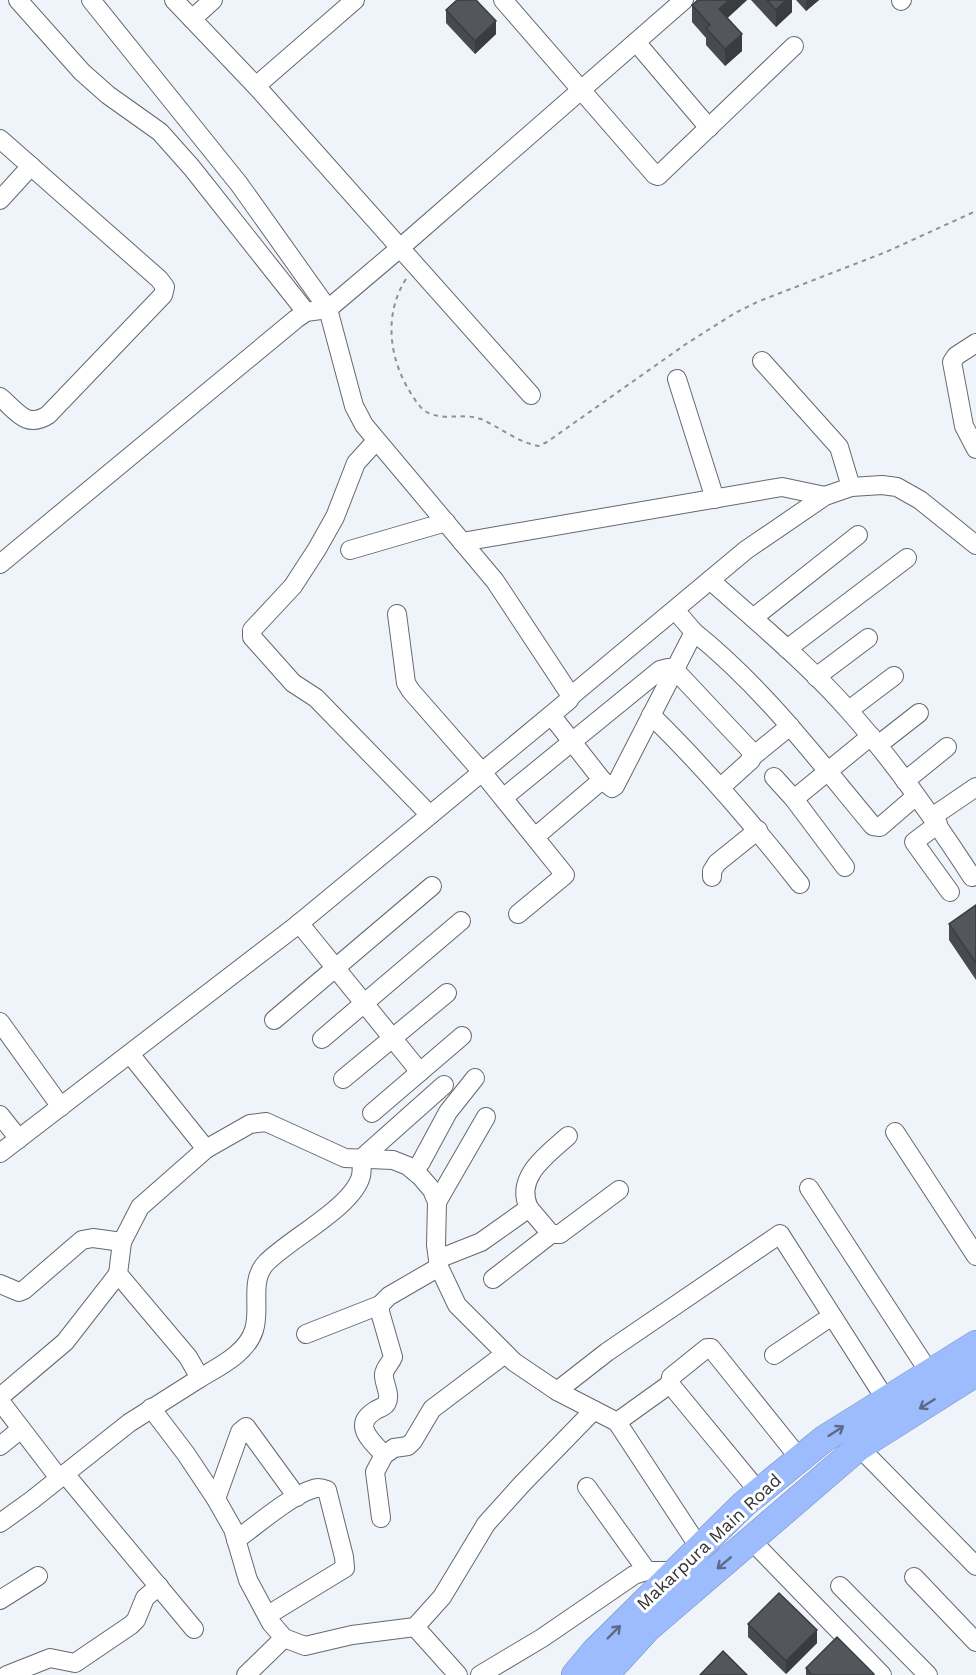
<svg xmlns="http://www.w3.org/2000/svg" width="976" height="1675" font-family="'Work Sans',sans-serif">
  <rect width="100%" height="100%" fill="#eff3fa"/>
  <g fill="none" stroke-linecap="round" stroke-linejoin="round">
    <defs>
      <g id="minor">
        <path d="M18,0L82,72L108,95L160,132L192,168L306,312"/>
        <path d="M174,0L256,86"/>
        <path d="M355,0L256,86L531,395"/>
        <path d="M503,0L655,175L658,176L794,46"/>
        <path d="M901,1L902,0"/>
        <path d="M192,19L213,0"/>
        <path d="M636,42L709,128"/>
        <path d="M0,139L159,279L165,287L163,295L48,415C26,429 17,411 0,397"/>
        <path d="M0,200L31,166"/>
        <path d="M976,343L956,356L952,362L964,426L976,449"/>
        <path d="M762,361L839,447L851,487"/>
        <path d="M677,379L715,499"/>
        <path d="M376,441L356,463L335,517L317,549L293,586L252,630V637L293,683L316,698L430,815"/>
        <path d="M462,542L782,487L825,496"/>
        <path d="M350,550L446,522"/>
        <path d="M0,564L296,319L306,312L328,309L400,248L684,0"/>
        <path d="M710,580C758,623 808,664 850,712C895,763 935,820 972,877"/>
        <path d="M397,614L406,683L411,691L482,772L565,875L518,914"/>
        <path d="M753,618L858,535"/>
        <path d="M694,632C763,687 817,759 873,826L880,827L916,796"/>
        <path d="M787,649L907,558"/>
        <path d="M816,677L868,638"/>
        <path d="M571,696L746,550L825,496L851,487L882,485L897,487L920,500L976,545"/>
        <path d="M849,710L894,676"/>
        <path d="M551,715L602,780L612,788L615,786L694,632L675,610"/>
        <path d="M651,715C705,768 753,824 800,884"/>
        <path d="M878,745L919,713"/>
        <path d="M752,757L790,726"/>
        <path d="M774,777L794,799L845,867"/>
        <path d="M905,781L947,747"/>
        <path d="M503,798L660,670L668,668L674,669L751,751V760L721,787"/>
        <path d="M794,799L871,736"/>
        <path d="M932,817L976,787"/>
        <path d="M938,824L914,842L950,892"/>
        <path d="M535,837L602,780"/>
        <path d="M712,877V871L717,863L758,830"/>
        <path d="M299,923L420,1072"/>
        <path d="M274,1020L432,886"/>
        <path d="M0,1022L61,1107"/>
        <path d="M322,1039L461,921"/>
        <path d="M343,1079L447,993"/>
        <path d="M372,1113L462,1036"/>
        <path d="M0,1115L19,1139"/>
        <path d="M895,1132L976,1256"/>
        <path d="M206,1149L250,1124L266,1122L345,1158L393,1160L408,1166L420,1176L432,1190L437,1202L436,1245L439,1267L457,1305L514,1362L557,1391L617,1422L699,1547"/>
        <path d="M0,1153L296,926L551,715L569,700L571,696L495,581L364,425L354,406L328,309L239,184L91,0"/>
        <path d="M414,1171L421,1162L448,1112L475,1078"/>
        <path d="M809,1188L929,1372"/>
        <path d="M437,1202L486,1117"/>
        <path d="M529,1208C514,1177 548,1154 568,1136"/>
        <path d="M438,1259L481,1242L529,1208L551,1234H560L619,1190"/>
        <path d="M493,1279L551,1234"/>
        <path d="M0,1284L19,1292L24,1290L82,1240L93,1238L122,1242"/>
        <path d="M306,1334L380,1305"/>
        <path d="M774,1355L832,1316"/>
        <path d="M200,1378C220,1366 247,1353 254,1330C261,1308 249,1281 266,1263C289,1239 353,1207 361,1176C362,1170 362,1164 362,1158L444,1085"/>
        <path d="M670,1384L671,1377L707,1348H711L800,1459"/>
        <path d="M557,1391L607,1352L780,1234L886,1400"/>
        <path d="M0,1397L65,1342L118,1274"/>
        <path d="M0,1401L59,1478"/>
        <path d="M151,1408L186,1454L216,1499L233,1529L248,1580L271,1623L284,1638L305,1646L352,1635L415,1627L442,1597L486,1524L522,1484L594,1410"/>
        <path d="M617,1422L670,1384L759,1492"/>
        <path d="M0,1446L21,1429"/>
        <path d="M859,1447L976,1566"/>
        <path d="M384,1455C371,1440 351,1425 376,1410C380,1408 386,1406 387,1402C391,1394 383,1382 384,1374C385,1367 391,1363 393,1357L380,1312V1305L389,1296L439,1267"/>
        <path d="M65,1474L194,1629"/>
        <path d="M587,1487L647,1571"/>
        <path d="M216,1499L240,1432L246,1427L297,1497"/>
        <path d="M381,1518L375,1472L384,1455L394,1448L408,1446L413,1441L432,1409L505,1354"/>
        <path d="M0,1523L32,1500L129,1423L200,1378L188,1357L118,1274L122,1242L140,1207L206,1149L130,1054"/>
        <path d="M236,1540C257,1525 290,1496 313,1489C318,1487 322,1488 327,1490L344,1557L345,1568L268,1615"/>
        <path d="M751,1540L882,1675"/>
        <path d="M914,1577L976,1642"/>
        <path d="M840,1586L928,1675"/>
        <path d="M0,1600L38,1576"/>
        <path d="M415,1627L458,1675"/>
        <path d="M7,1675L50,1658L75,1663L131,1625L136,1620L145,1598L159,1586"/>
        <path d="M246,1675L284,1638"/>
        <path d="M480,1675L542,1638L634,1575L647,1571H675"/>
      </g>
      <g id="highway">
        <path d="M575,1675L595,1651L744,1504L824,1439L976,1344"/>
        <path d="M605,1675L647,1629L859,1447L976,1373"/>
      </g>
    </defs>
    <!-- minor casing -->
    <use href="#minor" stroke="#65686e" stroke-width="20"/>
    <!-- highway casing -->
    <use href="#highway" stroke="#778cb8" stroke-width="28"/>
    <!-- path -->
    <path stroke="#8e9095" stroke-width="2" stroke-dasharray="4.5 4.5" stroke-linecap="butt" d="M406,279C383,315 389,360 412,395C417,403 422,411 431,414C447,420 464,413 481,419C499,427 519,443 539,446L547,442L686,344L735,313L757,302L886,252L976,211"/>
    <!-- minor -->
    <use href="#minor" stroke="#fff" stroke-width="18"/>
    <!-- highway -->
    <use href="#highway" stroke="#9cbcfd" stroke-width="27"/>
  </g>
  <!-- wall -->
  <g fill="#474a4e">
    <path d="M747,0L727,18L742,51L725,66L706,45V38L692,22V5Z"/>
    <path d="M751,0H792V12L776,27Z"/>
    <path d="M796,0H819L806,11Z"/>
    <path d="M446,10L496,34L475,54L446,23Z"/>
    <path d="M976,905V980L949,940V924Z"/>
    <path d="M748,1624L817,1643L786,1674L748,1637Z"/>
    <path d="M806,1668L874,1675H806Z"/>
  </g>
  <!-- shaded-wall -->
  <g fill="#3a3c40">
    <path d="M729,0H747L719,26V9Z"/>
    <path d="M786,0H792V12L776,27V10Z"/>
    <path d="M806,0H819L806,11Z"/>
    <path d="M496,21V34L475,54V41Z"/>
    <path d="M742,34V51L725,66V49Z"/>
    <path d="M817,1630V1643L786,1674V1661Z"/>
  </g>
  <!-- building -->
  <g fill="#53565b" stroke="#3a3c40" stroke-width="1.5">
    <path d="M457,0H476L496,21L475,41L446,10Z"/>
    <path d="M698,0H729L719,9L742,34L725,49L706,28L710,25L692,5Z"/>
    <path d="M767,0H786L776,10Z"/>
    <path d="M976,905V963L949,924Z"/>
    <path d="M779,1593L817,1630L786,1661L748,1624Z"/>
    <path d="M837,1637L874,1674V1675H812L806,1668Z"/>
    <path d="M723,1651L747,1675H700Z"/>
  </g>
  <!-- one-way arrows -->
  <defs><path id="oneway-shaft" d="M-6 0H5M1.5-3L5.5 0L1.5 3" fill="none" stroke-width="1.6" stroke-linecap="round" stroke-linejoin="round" transform="scale(1.5)"/></defs>
  <g stroke="#5d6a86">
    <use href="#oneway-shaft" transform="translate(927 1404) rotate(148)"/>
    <use href="#oneway-shaft" transform="translate(836 1431) rotate(-33)"/>
    <use href="#oneway-shaft" transform="translate(724 1563) rotate(140)"/>
    <use href="#oneway-shaft" transform="translate(614 1632) rotate(-45)"/>
  </g>
  <g text-anchor="middle" stroke-width="6" stroke-linejoin="round" paint-order="stroke">
    <!-- street labels -->
    <g font-size="18" fill="#333437" stroke="#fff">
      <text transform="translate(709 1542) rotate(-43)" y="6">Makarpura Main Road</text>
    </g>
  </g>
</svg>
